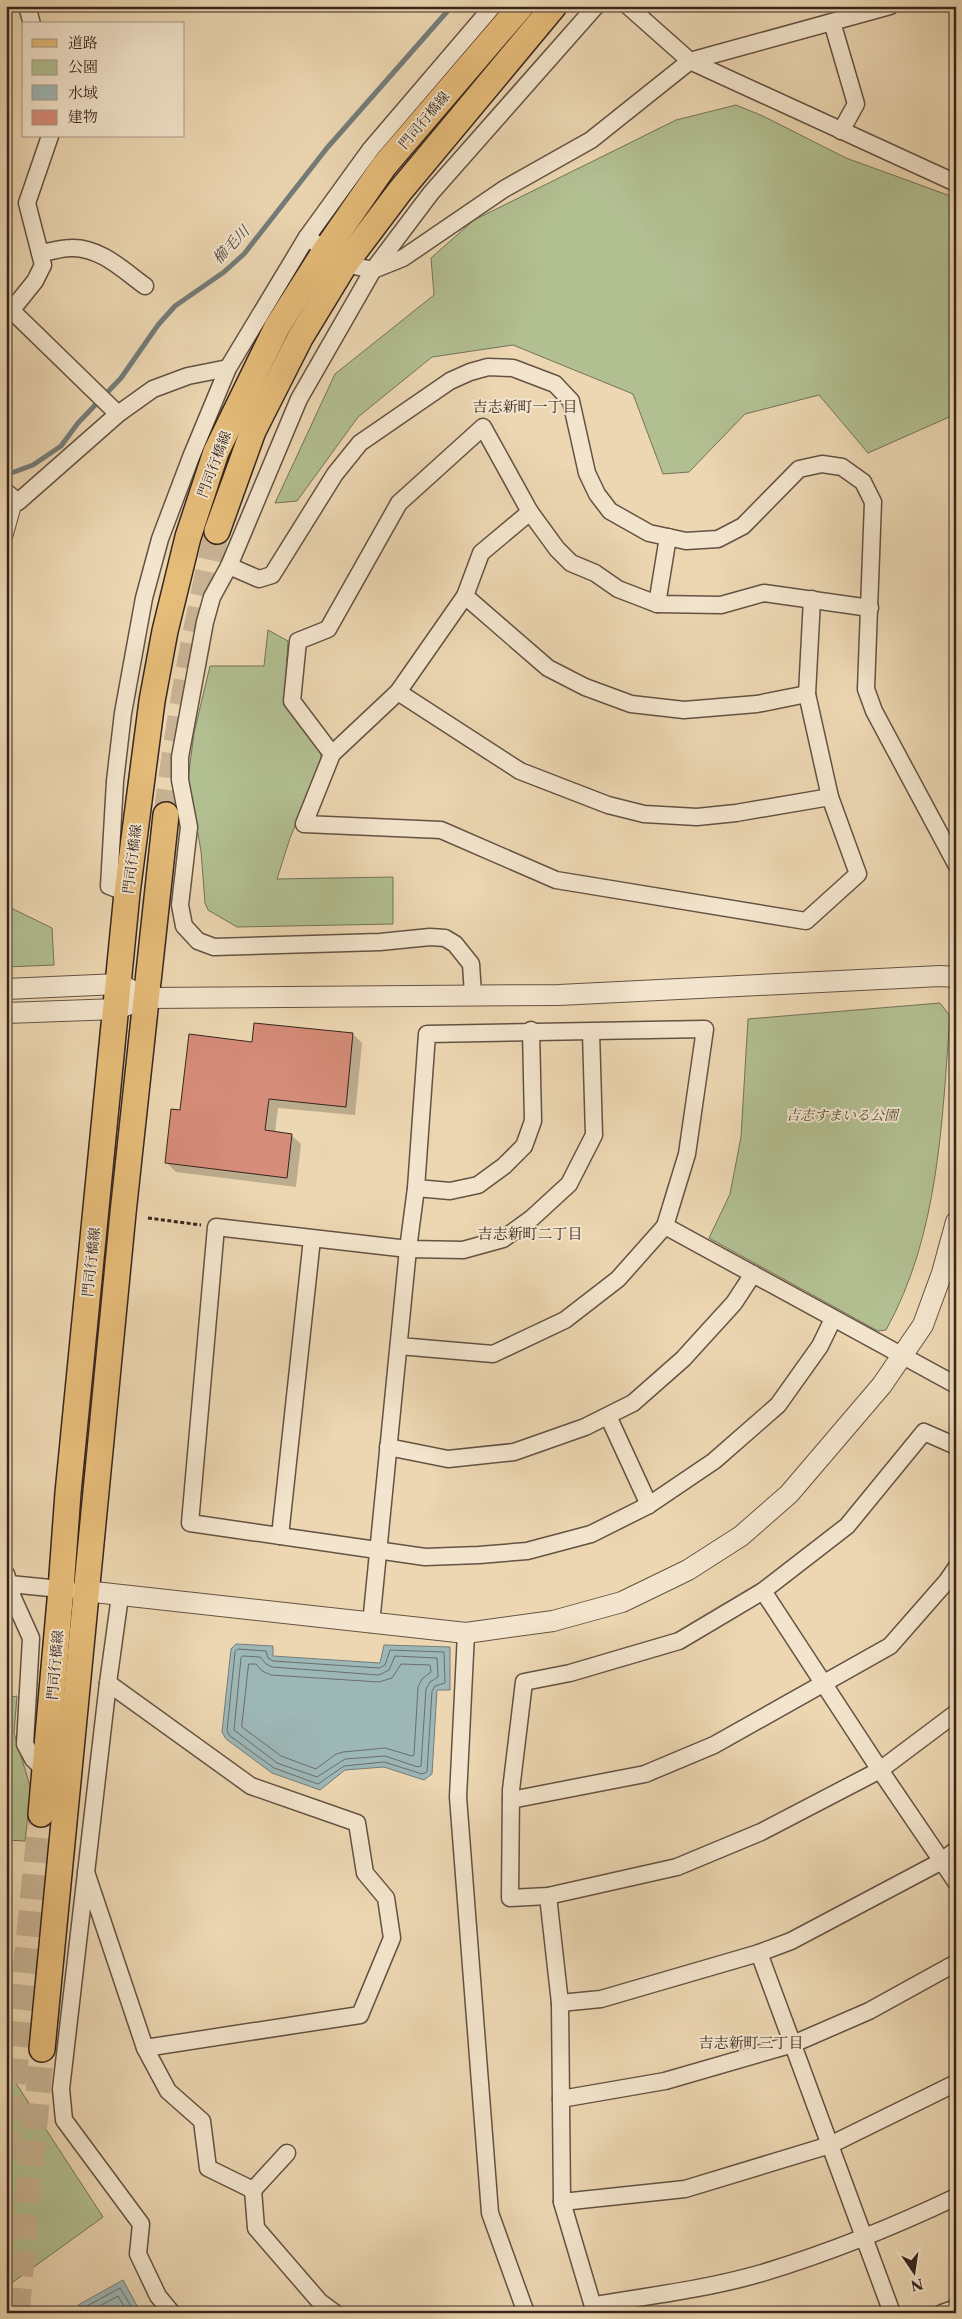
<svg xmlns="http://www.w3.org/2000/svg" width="962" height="2319" font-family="'Libre Caslon Text','Noto Serif JP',serif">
  <rect width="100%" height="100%" fill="#ecd7b2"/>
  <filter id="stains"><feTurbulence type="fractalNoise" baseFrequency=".004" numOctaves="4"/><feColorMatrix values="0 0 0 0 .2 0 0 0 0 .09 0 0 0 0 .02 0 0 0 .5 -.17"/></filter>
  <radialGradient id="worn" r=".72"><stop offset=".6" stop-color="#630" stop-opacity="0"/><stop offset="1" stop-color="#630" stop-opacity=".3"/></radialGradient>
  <!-- green -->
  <g fill="#b2bf91" stroke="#747258">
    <path d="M736,105L763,116L846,158L956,198V414L868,453L819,395L745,414L689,472L663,474L633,394L513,345L432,357L358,417L297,501L275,503L335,374L434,295L431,258L474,220L676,120Z"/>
    <path d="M268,630L288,641L284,705L319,748L322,760L290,838L277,879L393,877V924L237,927L208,910L205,903L201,851L188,779L194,733L210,666H264Z"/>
    <path d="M11,908L52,928L54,965L6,967V909Z"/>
    <path d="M940,1003L950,1016C942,1121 939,1235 886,1330L878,1331L709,1238L730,1194L741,1137L748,1019Z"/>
    <path d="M17,1696L14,1733L31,1789L25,1841L6,1840V1698Z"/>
    <path d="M6,2068L103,2217L6,2287Z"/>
  </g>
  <!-- water -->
  <g fill="#9db7b7" stroke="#747d7a">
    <path d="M236,1644L273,1646V1656L380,1663L384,1645L450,1647V1690H437L432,1774L424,1780L384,1767L345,1770L320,1790L272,1773L226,1739L222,1732L231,1649Z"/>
    <path d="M123,2280L141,2313H83L78,2305Z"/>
  </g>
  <!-- shadow -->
  <path fill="#0003" d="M255,1024L353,1034L362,1043L355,1115L278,1108L275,1133L291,1135L301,1144L296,1187L176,1172L167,1163L254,1043Z"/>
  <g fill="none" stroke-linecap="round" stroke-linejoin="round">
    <!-- shore -->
    <g stroke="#6a6e6a" stroke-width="1">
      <path d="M238,1649L266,1651L268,1658L273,1661L379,1668L385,1665L390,1650L444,1652L445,1683L435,1686L432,1691L427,1772L422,1774L384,1762L344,1766L318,1784L274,1768L230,1736L227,1731L235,1652Z"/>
      <path d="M243,1656L260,1657L266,1664L272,1667L379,1675L389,1670L395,1656L437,1658L438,1677L430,1682L426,1689L421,1766L418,1767L385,1756L345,1759L317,1777L277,1763L234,1730L241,1658Z"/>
      <path d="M249,1664H256L262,1671L271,1675L379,1682L392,1678L401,1664L430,1665L431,1672L422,1679L418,1687L414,1755L412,1756L385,1748L343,1752L336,1754L316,1769L281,1756L242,1727Z"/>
      <path d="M87,2313V2306L120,2288L135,2313"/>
      <path d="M93,2313L94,2309L118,2296L128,2313"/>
    </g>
    <!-- stream -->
    <path stroke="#747d7a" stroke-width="5" d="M6,475L33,465L61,446L78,423L121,378L158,325L175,306L224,272L244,254L327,148L452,6"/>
  </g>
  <!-- building -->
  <path fill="#d58c78" stroke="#37251e" d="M254,1023L353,1033L346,1107L269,1099L265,1130L292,1134L287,1178L165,1163L171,1109L180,1110L189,1034L252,1042Z"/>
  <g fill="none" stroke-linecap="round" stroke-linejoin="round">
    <!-- primary-tunnel -->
    <g stroke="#c8b394" stroke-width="25" stroke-dasharray="25 12" stroke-linecap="butt">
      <path d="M166,815C178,719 195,625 217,531"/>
      <path d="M6,2157L41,1814"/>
      <path d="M17,2313L42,2049"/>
    </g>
    <defs>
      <path id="service" d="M6,545L18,502"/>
      <g id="minor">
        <path d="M27,6L32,24"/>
        <path d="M628,6L690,61L956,183"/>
        <path d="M832,22L856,104L841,131"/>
        <path d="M307,237L370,150L493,6"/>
        <path d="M40,253C50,252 61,248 71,248C100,247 123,270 145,286"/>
        <path d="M6,305L118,414"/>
        <path d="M6,317L35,281L43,265L27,203L50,136"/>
        <path d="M6,492L18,502L118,414L153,389L188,376L228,368"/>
        <path d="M668,537L657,604L721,605L764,593L870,608"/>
        <path d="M229,566L259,579L272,575L335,474L360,443L450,381L470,372L488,367L513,368L555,384L571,401L587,473L597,494L610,511L649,533L686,541L718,539L743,526L799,469L822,464L842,467L863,482L873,502L866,689L874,711L956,864"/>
        <path d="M465,596L548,668L585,687L631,704L684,710L757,704L807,694"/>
        <path d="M657,604L618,589L595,573L571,563L557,549L530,512L481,553L465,596L398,692L332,754L304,824L441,830L556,880L806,921L858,874L830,797L807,694L812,599"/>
        <path d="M398,692L520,771L608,805L644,814L697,817L736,813L830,797"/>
        <path d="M332,754L292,701L298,641L328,629L399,503L483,427L530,512"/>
        <path d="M127,893L109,886L115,781L123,713L144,598L160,539L191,457L228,368L307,237L345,264L373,270L403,258L504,189L591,140L690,61L890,6"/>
        <path d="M473,994L471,964L455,944L445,938L430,937L380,942L214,947L198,941L184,926L180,905L189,827L180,780V757L205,622L212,597L229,566L299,399L373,270L431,193L596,6"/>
        <path d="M591,1032L594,1135L569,1184L532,1218L503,1239L463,1250L408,1249L216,1227L190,1523L425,1557L479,1555L527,1551L591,1534L649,1505L714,1461L778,1405L820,1346L833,1319"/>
        <path d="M416,1188L450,1191L478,1185L504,1166L524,1146L533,1121L531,1030"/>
        <path d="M665,1226L956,1385"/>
        <path d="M608,1416L649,1505"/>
        <path d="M956,1446L924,1432L847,1526L763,1591L679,1641L570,1673L524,1682L511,1790L510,1898L548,1896L677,1867L761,1832L880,1770L956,1713"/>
        <path d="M388,1447L448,1459L514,1452L585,1427L633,1403L683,1359L734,1303L753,1274"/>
        <path d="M280,1536L312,1239"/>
        <path d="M6,1574L13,1598L31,1638L25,1744L33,1759L46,1771"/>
        <path d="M10,1584L70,1590"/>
        <path d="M763,1591L880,1770L956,1882"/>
        <path d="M120,1596L108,1683L61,2089L64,2120L141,2224L138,2254L158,2296L172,2313"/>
        <path d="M371,1624L408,1249L416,1188L427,1034L705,1029L687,1154L665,1226L618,1279L565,1320L493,1354L399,1346"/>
        <path d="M466,1633L458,1797L490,2213L526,2313"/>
        <path d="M511,1800L645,1774L714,1745L890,1646L947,1581L956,1568"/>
        <path d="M86,1872L145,2048L360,2015L392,1938L386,1898L365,1873L357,1823L251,1786L108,1683"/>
        <path d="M548,1896L560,2003L562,2202L595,2313"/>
        <path d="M759,1953L892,2313"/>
        <path d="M560,2003L601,1999L759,1953L791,1941L942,1861L956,1850"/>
        <path d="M145,2048L168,2091L202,2121L208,2168L253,2190L256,2228L320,2302L335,2313"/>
        <path d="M561,2099L665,2081L793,2044L869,2011L956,1963"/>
        <path d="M253,2190L287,2153"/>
        <path d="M562,2202L685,2189L830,2145L956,2083"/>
        <path d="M594,2305C649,2296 707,2289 762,2273C828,2253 893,2227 956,2197"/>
        <path d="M942,2313L956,2308"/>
      </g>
      <g id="tertiary">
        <path d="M6,989L119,984L131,990"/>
        <path d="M6,1013L117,1009L146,998L559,995L940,976L956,977"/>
        <path d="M85,1591L466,1633L553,1621L622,1602L688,1570L741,1536L789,1494L882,1385L923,1325L942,1273L956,1222"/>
      </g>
      <g id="primary">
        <path d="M217,531L253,431L300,338L345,264L400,191L554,6"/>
        <path d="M41,1814L61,1589L68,1493L127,893L152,701L165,631L188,537L216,452L277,327L325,251L384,166L521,6"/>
        <path d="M42,2049L123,1213L166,815"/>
      </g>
    </defs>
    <!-- service casing -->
    <use href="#service" stroke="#645243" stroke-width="10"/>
    <!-- minor casing -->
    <use href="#minor" stroke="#645243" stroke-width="19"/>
    <!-- tertiary casing -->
    <use href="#tertiary" stroke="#645243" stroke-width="22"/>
    <!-- primary casing -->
    <use href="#primary" stroke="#37251e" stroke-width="28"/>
    <!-- path -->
    <path stroke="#37251e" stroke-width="3" stroke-dasharray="4 2.5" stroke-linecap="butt" d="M148,1218L201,1225"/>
    <!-- service -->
    <use href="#service" stroke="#f3e5cd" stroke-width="8"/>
    <!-- minor -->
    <use href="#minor" stroke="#f3e5cd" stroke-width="16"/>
    <!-- tertiary -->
    <use href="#tertiary" stroke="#f3e5cd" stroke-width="20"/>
    <!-- primary -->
    <use href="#primary" stroke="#e6bc79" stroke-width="25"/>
  </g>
  <g text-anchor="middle" stroke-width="4" stroke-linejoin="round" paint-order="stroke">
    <!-- street labels -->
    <g font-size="14" fill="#37251e" stroke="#f3e5cd">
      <text transform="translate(424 120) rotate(-50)" y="5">門司行橋線</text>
      <text transform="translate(214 464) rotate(-69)" y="5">門司行橋線</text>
      <text transform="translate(132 859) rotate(-83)" y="5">門司行橋線</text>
      <text transform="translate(91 1262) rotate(-84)" y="5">門司行橋線</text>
      <text transform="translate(55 1665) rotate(-85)" y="5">門司行橋線</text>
    </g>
    <!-- park labels -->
    <g font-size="14" font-style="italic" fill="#564c3b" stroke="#f3e5cd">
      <text x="842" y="1120">吉志すまいる公園</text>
    </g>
    <!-- water labels -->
    <g font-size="15" font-style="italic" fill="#504a44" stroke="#f3e5cd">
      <text transform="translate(231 245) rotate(-46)" y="5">櫛毛川</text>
    </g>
    <!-- neighbourhood labels -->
    <g font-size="15" fill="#37251e" stroke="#f3e5cd">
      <text x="525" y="412">吉志新町一丁目</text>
      <text x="530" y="1239">吉志新町二丁目</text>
      <text x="751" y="2048">吉志新町三丁目</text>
    </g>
  </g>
  <!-- margin -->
  <rect width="962" height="2319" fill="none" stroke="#ecd7b2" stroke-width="25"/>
  <rect x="8" y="8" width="947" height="2304" fill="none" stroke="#37251e" stroke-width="2.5"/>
  <rect x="12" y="12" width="937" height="2294" fill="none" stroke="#37251e"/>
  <!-- legend -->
  <rect x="22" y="22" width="162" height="115" fill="#f3e5cd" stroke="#a89887"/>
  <rect x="32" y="39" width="25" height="8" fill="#e6bc79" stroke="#a89887"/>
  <text x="68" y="48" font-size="15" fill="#37251e">道路</text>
  <rect x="32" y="60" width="25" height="15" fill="#b2bf91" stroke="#a89887"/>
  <text x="68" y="72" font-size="15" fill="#37251e">公園</text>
  <rect x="32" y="85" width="25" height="15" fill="#9db7b7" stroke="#a89887"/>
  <text x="68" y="98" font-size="15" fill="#37251e">水域</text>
  <rect x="32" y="110" width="25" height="15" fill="#d58c78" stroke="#a89887"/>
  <text x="68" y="122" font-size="15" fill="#37251e">建物</text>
  <!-- north arrow -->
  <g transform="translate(914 2272) rotate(167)" stroke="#f3e5cd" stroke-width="4" paint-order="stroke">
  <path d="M0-4L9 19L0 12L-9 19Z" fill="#37251e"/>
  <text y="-8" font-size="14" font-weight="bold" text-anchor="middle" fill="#37251e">N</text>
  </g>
  <rect width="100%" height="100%" filter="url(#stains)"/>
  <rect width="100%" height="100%" fill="url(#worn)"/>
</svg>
